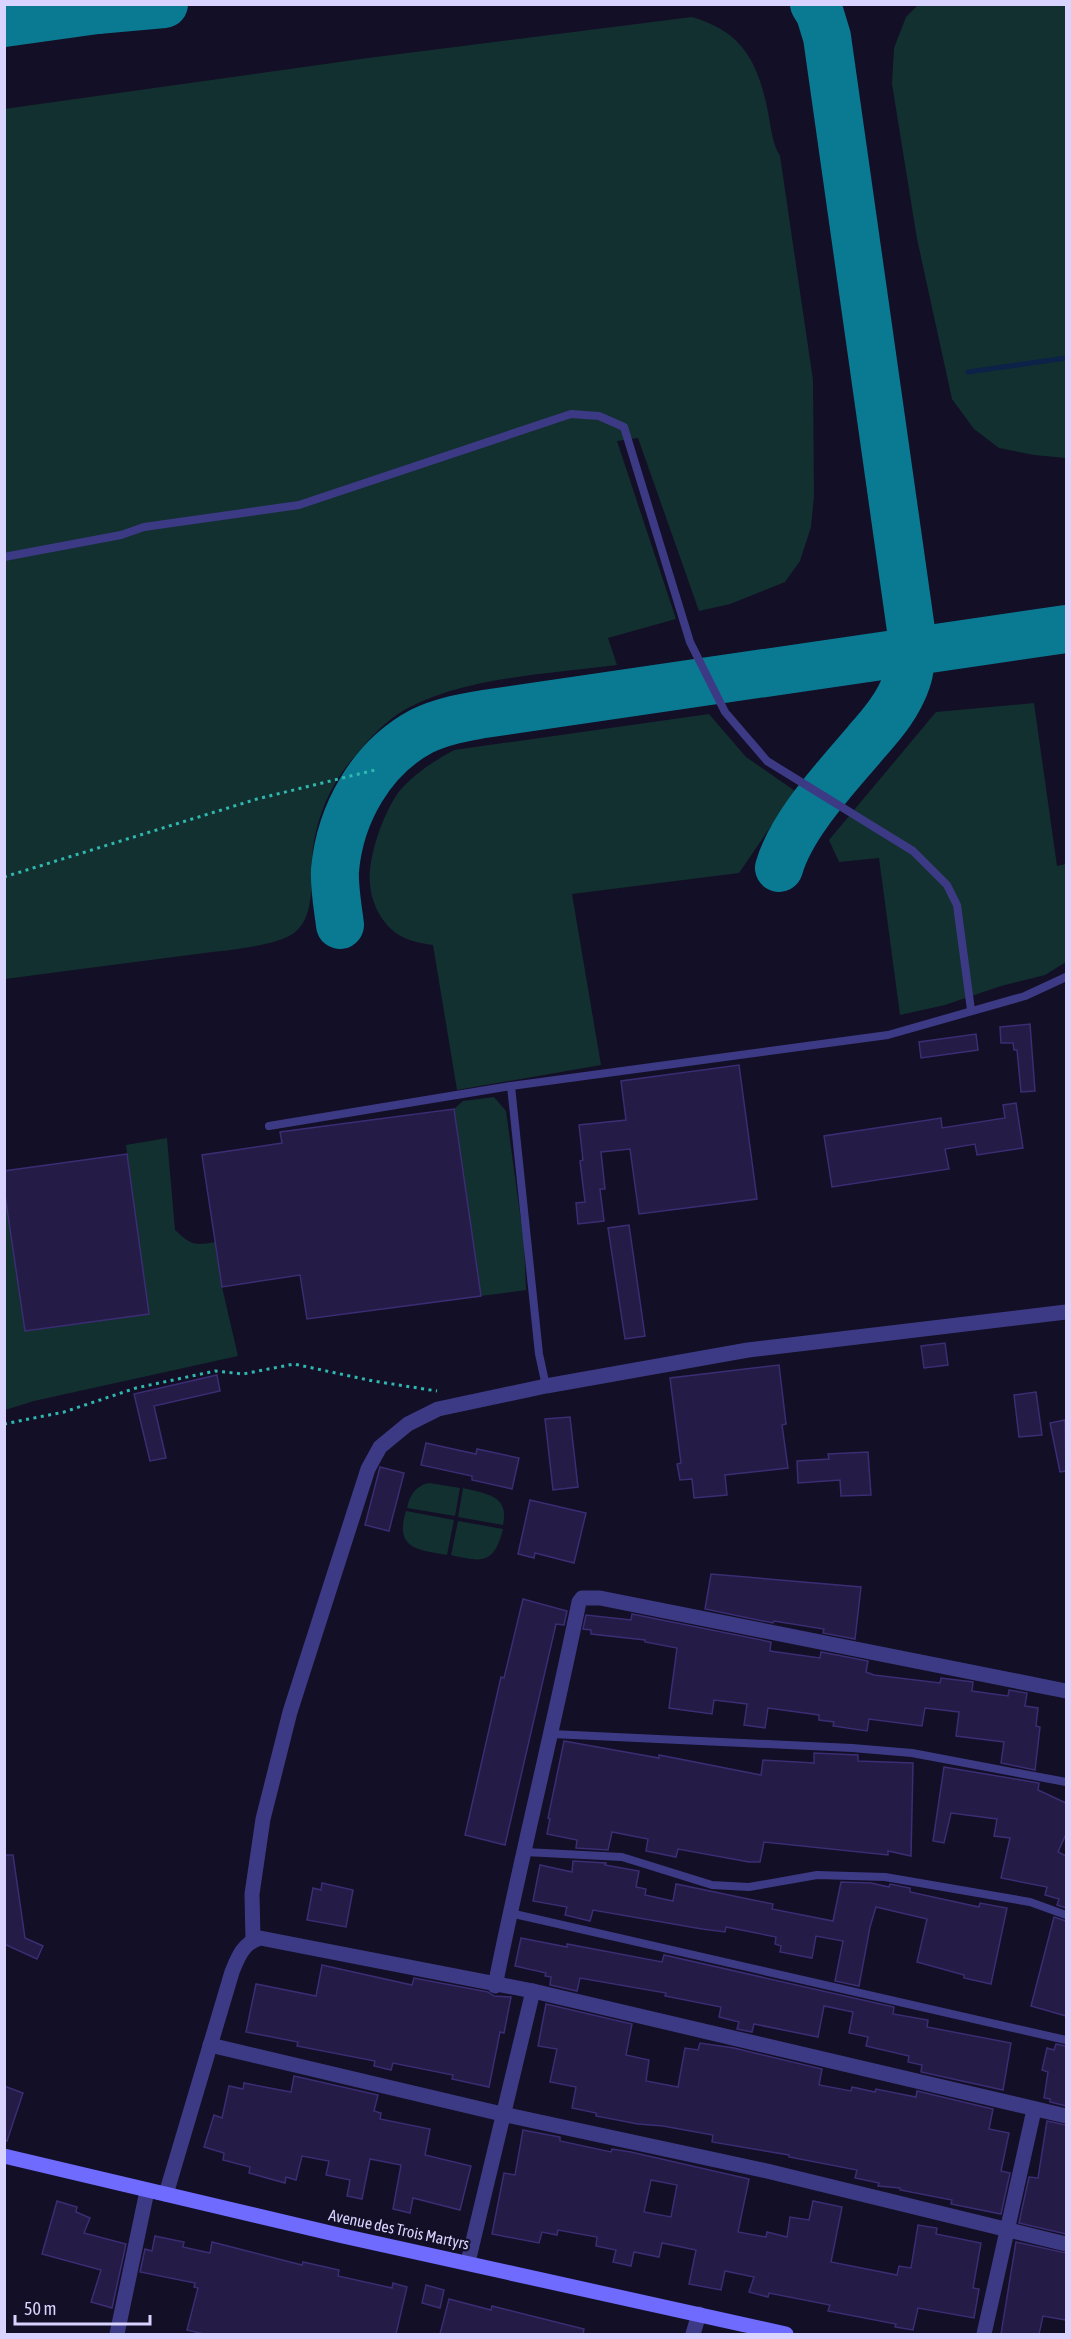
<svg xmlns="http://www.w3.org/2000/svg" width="1071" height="2339" font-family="'Asap Condensed',sans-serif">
  <rect width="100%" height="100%" fill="#130f26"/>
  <!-- green -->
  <g fill="#12302f">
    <path d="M918,5H1066V458L1034,455L999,448L974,429L952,399L917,239L892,84L894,48L906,17Z"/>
    <path d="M692,17C743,32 758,62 768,112C771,127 772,143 780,156L813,380L814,496L811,527L800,561L785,582L730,604L699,611L638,438L617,441L676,619L608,638L617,665C550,674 457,677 398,714C382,725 368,740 356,755C332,781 318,813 313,848C309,874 318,915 294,933C273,948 215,951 189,955C127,963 66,971 5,979L4,109L368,58Z"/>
    <path d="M1034,703L1057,866L1066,864V962L1045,975L1001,986L945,1005L900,1015L879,858L839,862L829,840L936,712Z"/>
    <path d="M709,714L746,757L795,791L739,873L572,894L601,1065L457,1090L433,945C419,943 402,940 391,929C379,918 371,900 370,884C367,858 385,807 402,788C417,772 434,761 454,750Z"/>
    <path d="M494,1097L506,1111L524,1243L526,1290L481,1296L454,1109L463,1101Z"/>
    <path d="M167,1138L175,1230C191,1245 194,1246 216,1242L222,1287L238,1356L34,1401L5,1410L4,1188L25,1331L149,1314L126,1145Z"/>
    <path d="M429,1483L460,1488L455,1516L407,1508C410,1494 416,1486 429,1483Z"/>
    <path d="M463,1488C486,1494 510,1495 503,1525L458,1517Z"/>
    <path d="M406,1511L454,1520L447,1555C418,1550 394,1549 406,1511Z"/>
    <path d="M458,1521L503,1529C494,1565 482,1562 451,1555Z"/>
  </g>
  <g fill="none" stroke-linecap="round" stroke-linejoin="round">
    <!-- stream -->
    <path stroke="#0c2248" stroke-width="5" d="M968,372L1066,358"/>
    <!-- taxiway -->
    <g stroke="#0a7a92" stroke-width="48">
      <path d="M81,4L97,10L164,4"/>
      <path d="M4,23L97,10"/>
      <path d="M779,868C792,823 837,777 867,741C883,723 899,704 907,680C912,665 912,647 911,630L827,37L820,14L814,4"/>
      <path d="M340,925C338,908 334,888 335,870C340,814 371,758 422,731C442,721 463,718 484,714L1066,629"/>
    </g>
  </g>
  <!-- building -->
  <g fill="#241b47" stroke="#3b2d73" stroke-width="1.5" fill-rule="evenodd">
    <path d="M1030,1024L1035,1091L1021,1092L1017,1050H1014L1013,1043H1001L1000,1027Z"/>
    <path d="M976,1034L978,1050L921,1058L919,1042Z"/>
    <path d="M739,1065L757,1199L639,1214L630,1149L601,1152L605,1189H600L604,1221L578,1224L576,1203L585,1202L580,1161L583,1160L579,1125L626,1120L621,1081Z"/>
    <path d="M1016,1103L1023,1148L977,1155L975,1144L945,1149L949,1169L832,1187L824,1136L941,1118L942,1128L1005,1118L1003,1105Z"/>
    <path d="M454,1109L481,1296L307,1319L300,1275L222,1287L202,1155L282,1143L280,1132Z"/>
    <path d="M127,1154L149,1314L25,1331L4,1188V1171Z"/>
    <path d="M629,1225L645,1336L625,1339L608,1228Z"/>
    <path d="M945,1343L948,1365L924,1368L921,1346Z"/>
    <path d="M779,1365L786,1424L782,1425L788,1468L725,1475L727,1495L694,1498L692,1479L680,1480L677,1464L681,1463L670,1378Z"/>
    <path d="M217,1375L220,1391L154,1406L166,1458L150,1461L134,1394Z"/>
    <path d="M1036,1392L1042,1435L1019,1437L1014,1395Z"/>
    <path d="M570,1417L578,1487L553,1490L545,1419Z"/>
    <path d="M1065,1420L1066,1471L1060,1472L1050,1423Z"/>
    <path d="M426,1443L476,1454L477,1449L519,1458L512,1489L472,1480V1476L421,1465Z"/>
    <path d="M868,1452L871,1495L841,1496L840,1480L798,1483L797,1461L829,1459L828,1454Z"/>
    <path d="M380,1467L404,1473L389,1531L365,1525Z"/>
    <path d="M530,1500L586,1513L574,1563L535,1553L534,1558L518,1554Z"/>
    <path d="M711,1574L861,1587L855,1639L823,1633L824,1629L774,1621L773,1623L705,1609Z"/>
    <path d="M523,1599L567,1611L564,1625L556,1624L505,1845L465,1835L501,1677L504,1678Z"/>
    <path d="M632,1614L771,1642L770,1651L820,1658L821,1652L868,1661L866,1672L874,1675L940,1683L941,1678L973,1682L972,1691L1008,1696L1009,1690L1027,1693L1025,1706L1038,1708L1036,1726L1040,1727L1035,1770L1001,1763L1004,1742L956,1736L959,1712L925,1708L922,1726L869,1719L867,1731L833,1726L834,1722L819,1720V1715L768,1708L765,1728L744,1725L747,1704L714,1700L712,1714L669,1708L677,1648L645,1642V1640L591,1634V1630L583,1629L586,1615L631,1620Z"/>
    <path d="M564,1741L659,1758V1755L761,1775L763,1760L814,1763V1753L858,1755V1761L913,1763L911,1856L888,1851V1855L764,1842L760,1862H749L678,1849L676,1857L646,1851L648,1839L612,1832L608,1850L576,1848L577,1840L547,1834L550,1819L548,1818Z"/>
    <path d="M944,1767L1039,1783L1038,1790L1066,1803V1834L1058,1852L1066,1856V1908L1057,1905L1059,1899L1045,1895L1047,1887L1001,1878L1010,1838L994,1836L997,1819L951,1813L944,1843L933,1841Z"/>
    <path d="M4,1855H13L25,1938L43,1946L37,1959L4,1944Z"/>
    <path d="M573,1861L606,1863L605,1865L639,1871L636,1887L646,1889L645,1895L673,1901L676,1884L773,1904L772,1909L833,1921L841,1882L871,1883L889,1887L890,1884L910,1888V1892L979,1907L980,1903L1007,1908L991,1984L964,1978V1975L917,1962L927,1919L876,1907L870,1927L859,1986L835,1981L843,1941L816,1936L812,1958L780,1952L781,1946L775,1944L776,1937L726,1927L725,1932L702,1929L593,1910L590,1921L565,1915L567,1907L533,1901L540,1865L572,1872Z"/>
    <path d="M322,1883L353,1890L346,1927L307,1920L313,1888L321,1890Z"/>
    <path d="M1054,1917L1066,1921V2016L1031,2006Z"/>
    <path d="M521,1938L567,1947V1944L662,1962L664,1955L894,2007L893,2014L928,2020L927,2027L1011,2043L1003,2090L921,2072L922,2065L908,2062L909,2056L866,2046L868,2037L849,2033L853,2012L824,2006L818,2037L754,2024L752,2032L737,2029L739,2022L719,2017L721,2007L665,1996L666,1993L580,1978L577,1991L550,1985L551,1977L545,1976L546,1973L515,1966Z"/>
    <path d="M322,1965L412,1985L414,1978L488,1992L494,1996L511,1997L504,2033L500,2032L489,2087L452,2079L453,2075L393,2063L391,2070L374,2066L375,2061L297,2046L298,2042L246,2032L256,1984L316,1996Z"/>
    <path d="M546,2004L632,2024L626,2055L649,2060L646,2081L678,2087L685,2048L698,2050L700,2043L734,2048L822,2069L819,2085L851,2091L852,2087L875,2092L876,2089L916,2097L917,2091L993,2109L989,2129L1009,2133L1001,2171L1010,2173L1001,2214L951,2204L952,2200L900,2190V2188L878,2186L879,2183L855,2178L857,2170L789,2157V2155L712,2142L713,2135L663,2126L638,2124L596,2116V2113L572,2108L576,2087L550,2082L557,2049L538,2046Z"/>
    <path d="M1056,2044L1066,2046V2106L1050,2102V2099L1044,2098L1048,2072L1042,2070L1047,2048L1054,2050Z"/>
    <path d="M294,2076L378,2095L374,2111L381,2113L380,2119L430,2129L425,2155L471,2166L460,2210L413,2198L410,2213L393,2209L401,2165L370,2159L362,2199L347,2196L350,2180L326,2175L329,2161L302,2156L296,2180L286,2177L285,2183L249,2173L250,2167L223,2160L224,2153L204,2147L214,2115L222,2118L229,2086L243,2089L244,2083L291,2092Z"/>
    <path d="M4,2086L23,2093L7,2141H4Z"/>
    <path d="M1047,2121L1066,2125V2234L1019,2223L1029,2177L1038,2178Z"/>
    <path d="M523,2130L560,2137V2141L611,2152L612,2149L631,2152L749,2179L738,2232L766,2237L767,2232L787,2237L790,2217L809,2220L813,2201L842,2207L831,2262L897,2275L899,2266L911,2268L918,2225L937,2228L936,2234L981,2243L973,2288L979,2289L974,2318L918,2308L913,2330L895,2327L896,2324L828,2311L830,2305L769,2293L768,2297L749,2292L754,2277L725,2271L721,2290L689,2284L696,2250L662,2243L659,2257L634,2252L631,2266L613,2262L616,2250L596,2246L597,2237L558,2230L557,2235L542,2232L539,2243L492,2234L504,2173L515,2175ZM651,2180L677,2185L671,2217L644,2212Z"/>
    <path d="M57,2201L77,2207L76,2212L90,2218L84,2233L126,2244L112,2308L91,2302L101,2270L42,2254Z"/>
    <path d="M155,2236L184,2242L183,2247L210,2253L212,2242L302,2265L303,2262L339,2270L338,2276L392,2288L393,2283L407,2287L396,2334H204L187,2330L198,2288L194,2287L195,2283L140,2272L145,2249L152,2251Z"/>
    <path d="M1016,2242L1066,2253V2320L1043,2316L1039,2334H1001Z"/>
    <path d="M426,2285L444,2290L440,2308L422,2303Z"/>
    <path d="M449,2299L491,2310L492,2306L584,2329L583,2334H440Z"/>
  </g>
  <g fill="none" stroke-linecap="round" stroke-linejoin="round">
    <!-- path -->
    <g stroke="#2fb8b0" stroke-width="3" stroke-dasharray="3 4.5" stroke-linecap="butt">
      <path d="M4,877L257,799L375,770"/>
      <path d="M4,1424L64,1412L136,1388L215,1371L243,1374L294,1364L373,1381L437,1391"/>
    </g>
    <!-- service -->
    <g stroke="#3d3a85" stroke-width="8">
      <path d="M4,557L121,535L144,527L299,505L571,414L599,416L624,427L690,642L725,712L767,761L913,851L947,885L957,905L971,1010"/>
      <path d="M511,1086L539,1354L546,1386"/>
      <path d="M269,1126L511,1086L888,1035L1025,996L1066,977"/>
      <path d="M552,1734L852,1748L912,1753L1066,1782"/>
      <path d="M525,1852L622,1857L712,1885L749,1887L817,1875L885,1877L1030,1902L1066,1915"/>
      <path d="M510,1913L1066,2040"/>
    </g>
    <!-- minor -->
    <g stroke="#3d3a85" stroke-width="15">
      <path d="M253,1940L252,1894L263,1819L290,1712L368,1469L380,1447L408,1424L438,1409L546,1386L748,1350L1066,1312"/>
      <path d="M495,1986C521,1857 553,1730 579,1602L582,1598H600L1066,1691"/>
      <path d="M210,2045L502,2114L767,2171L1066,2244"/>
      <path d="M166,2194L232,1972C238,1957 243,1943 260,1938L533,1991L1066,2116"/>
      <path d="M468,2262L533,1991"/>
      <path d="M117,2334L147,2191"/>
      <path d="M693,2334L699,2314"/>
      <path d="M984,2334L1034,2110"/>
    </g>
    <!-- secondary -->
    <path stroke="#6f6bff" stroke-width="15" d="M4,2156L343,2236L786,2334"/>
  </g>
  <g text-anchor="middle" stroke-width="4.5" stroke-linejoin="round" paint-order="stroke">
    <!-- street labels -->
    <g font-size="16" fill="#d9d4ff" stroke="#130f26">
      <text transform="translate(399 2229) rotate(12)" y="6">Avenue des Trois Martyrs</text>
    </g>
  </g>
  <!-- border -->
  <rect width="1071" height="2339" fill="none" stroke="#d9d4ff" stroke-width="12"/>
  <!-- scale -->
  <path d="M15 2315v9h135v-9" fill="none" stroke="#d9d4ff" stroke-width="3"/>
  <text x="24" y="2315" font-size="18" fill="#d9d4ff" stroke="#130f26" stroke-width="4.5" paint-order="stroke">50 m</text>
</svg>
